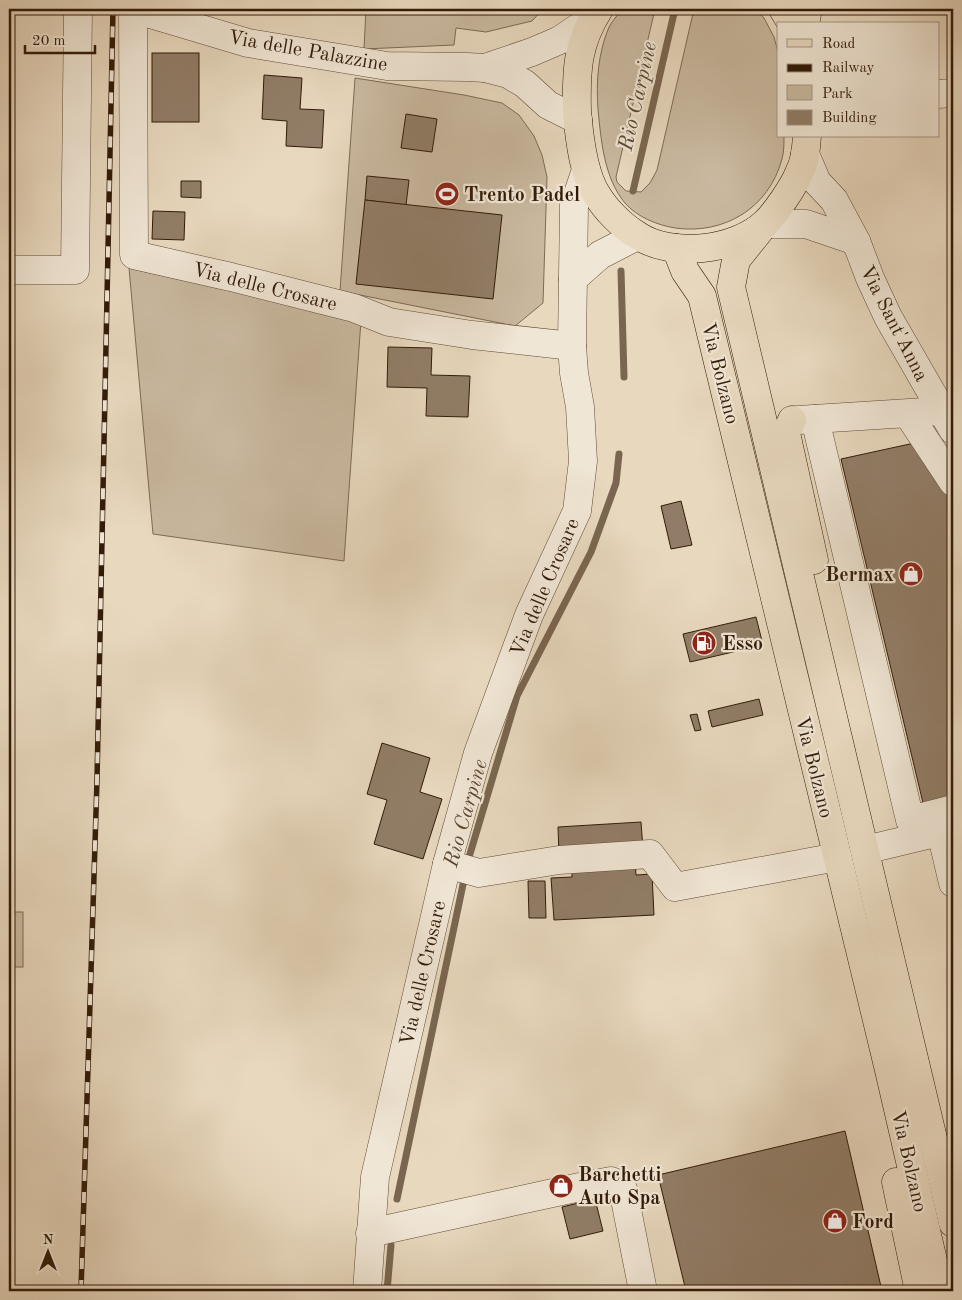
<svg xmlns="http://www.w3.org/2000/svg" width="962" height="1300" font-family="'Old Standard TT',serif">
  <rect width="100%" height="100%" fill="#e8d8be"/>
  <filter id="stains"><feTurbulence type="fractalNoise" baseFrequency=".004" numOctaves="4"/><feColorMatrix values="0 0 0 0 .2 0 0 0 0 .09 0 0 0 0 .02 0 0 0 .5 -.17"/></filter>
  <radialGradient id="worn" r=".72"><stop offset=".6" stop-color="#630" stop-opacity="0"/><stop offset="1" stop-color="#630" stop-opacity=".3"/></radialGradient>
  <!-- green -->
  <g fill="#c9b89f" stroke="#7e6a54">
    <path d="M366,9H543L532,21L486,32L456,28L454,45L364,49Z"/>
    <path d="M622,9H655L616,177L617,182L626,191L641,192L650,183L657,170L694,9H756L764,18L774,37L778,52V136H784C784,144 784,152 782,159C769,208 724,235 675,228C657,225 637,217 625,203C604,178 601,140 598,109C596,82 598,53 609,27C612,21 618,15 622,9Z"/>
    <path d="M355,78L464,95L502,103L519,115L534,136L542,155L547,177L543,303L515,326L340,291Z"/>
    <path d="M129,268L361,320L344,561L153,534Z"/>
    <rect x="9" y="912" width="14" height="55"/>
  </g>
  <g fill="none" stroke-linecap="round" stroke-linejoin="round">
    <!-- stream -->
    <g stroke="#7a6650" stroke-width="7">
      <path d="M633,191L675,9"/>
      <path d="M621,271L624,377"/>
      <path d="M467,864L517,696L591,552L616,483L619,454"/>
      <path d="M397,1199L465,875"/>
      <path d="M387,1291L391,1245"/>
    </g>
  </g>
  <!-- building -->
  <g fill="#917d67" stroke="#321b08">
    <rect x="152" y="53" width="47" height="69"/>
    <path d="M264,75L302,78L300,109L324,110L322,148L286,146L287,121L262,119Z"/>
    <path d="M406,114L437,119L432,152L401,148Z"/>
    <path d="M367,176L409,180L406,205L365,200Z"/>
    <path d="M181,181H201V198L181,197Z"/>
    <path d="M365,200L502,215L493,299L356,284Z"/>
    <path d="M153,211L185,212L184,240L152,239Z"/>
    <path d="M388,347L432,348L431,375L470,376L468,417L426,416L427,388L387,387Z"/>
    <path d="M919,442L953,496V795L923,803L841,459Z"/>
    <path d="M681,501L692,545L671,549L661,506Z"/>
    <path d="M756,617L763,645L690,662L683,634Z"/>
    <path d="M759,699L763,715L712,727L708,711Z"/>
    <path d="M697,714L701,730L695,731L690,715Z"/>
    <path d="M382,743L430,758L420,792L442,799L423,859L374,844L387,800L367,794Z"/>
    <path d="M641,822L643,849L559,854L558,827Z"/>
    <path d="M635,860L636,875L652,874L654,915L554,920L551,878L572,877V864Z"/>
    <path d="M528,881H545L546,918H529Z"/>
    <path d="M845,1131L882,1291H686L658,1175Z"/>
    <path d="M595,1199L603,1231L570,1239L562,1207Z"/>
  </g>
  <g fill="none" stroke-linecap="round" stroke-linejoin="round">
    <defs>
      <g id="minor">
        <path d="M133,9L134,255L231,277L354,308L389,322L472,335L572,346"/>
        <path d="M134,9L248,43L387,66L467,67L485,68L508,74L525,84L548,105L578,120"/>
        <path d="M485,68L532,52L560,40L593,18"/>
        <path d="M938,94L953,93"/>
        <path d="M805,154L817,182L834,200L856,241L870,278L888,317L953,430"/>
        <path d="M765,224H806L856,241"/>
        <path d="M9,270H75L78,9"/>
        <path d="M573,279L600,255L637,236"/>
        <path d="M908,414L953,482"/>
        <path d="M815,419L910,820L953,809"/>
        <path d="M798,420L941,411"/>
        <path d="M941,832L953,883"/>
        <path d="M865,850L948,830"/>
        <path d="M447,864L479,873L559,860L650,854L675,887L837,857"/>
        <path d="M370,1233L580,1187L611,1181L619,1184L623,1189L643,1291"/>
        <path d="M367,1291L375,1177L447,864L478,753L529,615L577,511L583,461L580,407L574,373L572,346L574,205L586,170"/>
      </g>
      <g id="major">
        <path d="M599,9C577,44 576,70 577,111C579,135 583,174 597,195C606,210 622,226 637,235C671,258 735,251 765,223C775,214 794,186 799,173C805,162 806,149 807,136"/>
        <path d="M783,9L792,24"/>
        <path d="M805,24L808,9"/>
        <path d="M765,224L736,260L731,287L953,1223"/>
        <path d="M676,248L685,271L702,296L889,1070L940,1291"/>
        <path d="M792,420L786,433L814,560"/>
        <path d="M896,1182L919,1291"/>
      </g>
    </defs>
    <!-- minor casing -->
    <use href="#minor" stroke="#604a36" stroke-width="29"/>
    <!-- major casing -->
    <use href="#major" stroke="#321b08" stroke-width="29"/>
    <!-- minor -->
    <use href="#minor" stroke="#f0e6d5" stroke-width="28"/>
    <!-- major -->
    <use href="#major" stroke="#e8d8be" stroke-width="28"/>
    <defs>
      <path id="rail" d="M81,1291L97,780L113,9"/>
    </defs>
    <!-- rail casing -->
    <use href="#rail" stroke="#321b08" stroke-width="5.5"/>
    <!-- rail -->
    <use href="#rail" stroke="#f0e6d5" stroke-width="4" stroke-dasharray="11" stroke-linecap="butt"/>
  </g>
  <!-- icons -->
  <defs>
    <symbol id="stadium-disc" viewBox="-11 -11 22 22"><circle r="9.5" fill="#8f2418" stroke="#f0e6d5"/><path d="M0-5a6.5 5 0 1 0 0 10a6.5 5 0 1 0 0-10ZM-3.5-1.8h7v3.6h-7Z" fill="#fff"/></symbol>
    <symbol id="shop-disc" viewBox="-11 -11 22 22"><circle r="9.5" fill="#8f2418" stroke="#f0e6d5"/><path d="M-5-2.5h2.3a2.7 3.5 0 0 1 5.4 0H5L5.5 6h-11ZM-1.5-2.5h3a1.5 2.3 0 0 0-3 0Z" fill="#fff"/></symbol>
    <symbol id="fuel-disc" viewBox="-11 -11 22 22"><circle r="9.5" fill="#8f2418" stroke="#f0e6d5"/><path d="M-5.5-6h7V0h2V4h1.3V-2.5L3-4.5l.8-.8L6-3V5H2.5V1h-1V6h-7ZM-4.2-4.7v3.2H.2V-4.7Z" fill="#fff"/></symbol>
  </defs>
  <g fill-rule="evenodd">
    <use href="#stadium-disc" x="433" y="180" width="28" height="28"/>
    <use href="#shop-disc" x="897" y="560" width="28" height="28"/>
    <use href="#fuel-disc" x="690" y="629" width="28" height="28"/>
    <use href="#shop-disc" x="547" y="1172" width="28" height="28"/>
    <use href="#shop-disc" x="821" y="1207" width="28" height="28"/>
  </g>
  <g text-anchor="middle" stroke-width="4.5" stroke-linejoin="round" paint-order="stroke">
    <!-- street labels -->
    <g font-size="20" fill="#321b08" stroke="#f0e6d5">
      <text transform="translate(308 50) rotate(10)" y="7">Via delle Palazzine</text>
      <text transform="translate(265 286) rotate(14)" y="7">Via delle Crosare</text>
      <text transform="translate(895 323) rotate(63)" y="7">Via Sant'Anna</text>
      <text transform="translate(721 373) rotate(76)" y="7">Via Bolzano</text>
      <text transform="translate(544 587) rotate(-67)" y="7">Via delle Crosare</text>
      <text transform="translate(815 767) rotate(76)" y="7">Via Bolzano</text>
      <text transform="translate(422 973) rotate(-77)" y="7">Via delle Crosare</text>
      <text transform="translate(910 1161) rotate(77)" y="7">Via Bolzano</text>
    </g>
    <!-- poi labels -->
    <g font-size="20" font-weight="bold" fill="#321b08" stroke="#f0e6d5" text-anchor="start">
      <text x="464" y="201">Trento Padel</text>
      <text x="894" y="581" text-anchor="end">Bermax</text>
      <text x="722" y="650">Esso</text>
      <text x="578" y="1181">Barchetti<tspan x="578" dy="23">Auto Spa</tspan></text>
      <text x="852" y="1228">Ford</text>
    </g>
    <!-- water labels -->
    <g font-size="21" font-style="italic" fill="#5c4732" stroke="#f0e6d5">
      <text transform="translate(637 96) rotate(-77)" y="7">Rio Carpine</text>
      <text transform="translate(465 813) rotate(-74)" y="7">Rio Carpine</text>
    </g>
  </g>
  <!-- margin -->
  <rect width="962" height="1300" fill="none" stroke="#e8d8be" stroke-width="30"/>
  <rect x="10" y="10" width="942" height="1280" fill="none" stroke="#321b08" stroke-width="2.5"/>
  <rect x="15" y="15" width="932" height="1270" fill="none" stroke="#321b08"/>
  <!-- legend -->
  <rect x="777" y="22" width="162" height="115" fill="#f0e6d5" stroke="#a49583"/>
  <rect x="787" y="39" width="25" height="8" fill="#e8d8be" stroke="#a49583"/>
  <text x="822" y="48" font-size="15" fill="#321b08">Road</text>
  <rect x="787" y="64" width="25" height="8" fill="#321b08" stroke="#a49583"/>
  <text x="822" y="72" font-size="15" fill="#321b08">Railway</text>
  <rect x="787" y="85" width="25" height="15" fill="#c9b89f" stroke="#a49583"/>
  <text x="822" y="98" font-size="15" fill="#321b08">Park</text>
  <rect x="787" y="110" width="25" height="15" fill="#917d67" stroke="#a49583"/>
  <text x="822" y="122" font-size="15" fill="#321b08">Building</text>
  <!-- north arrow -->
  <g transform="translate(48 1252)" stroke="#f0e6d5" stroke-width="4" paint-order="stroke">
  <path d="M0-4L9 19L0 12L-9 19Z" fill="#321b08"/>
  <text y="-8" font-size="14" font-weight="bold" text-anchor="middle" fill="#321b08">N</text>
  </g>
  <!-- scale -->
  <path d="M25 45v8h70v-8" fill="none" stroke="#321b08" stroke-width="2.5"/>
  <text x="32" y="45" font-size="15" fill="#321b08" stroke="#f0e6d5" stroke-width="4" paint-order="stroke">20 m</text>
  <rect width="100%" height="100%" filter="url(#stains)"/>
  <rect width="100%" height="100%" fill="url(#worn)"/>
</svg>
